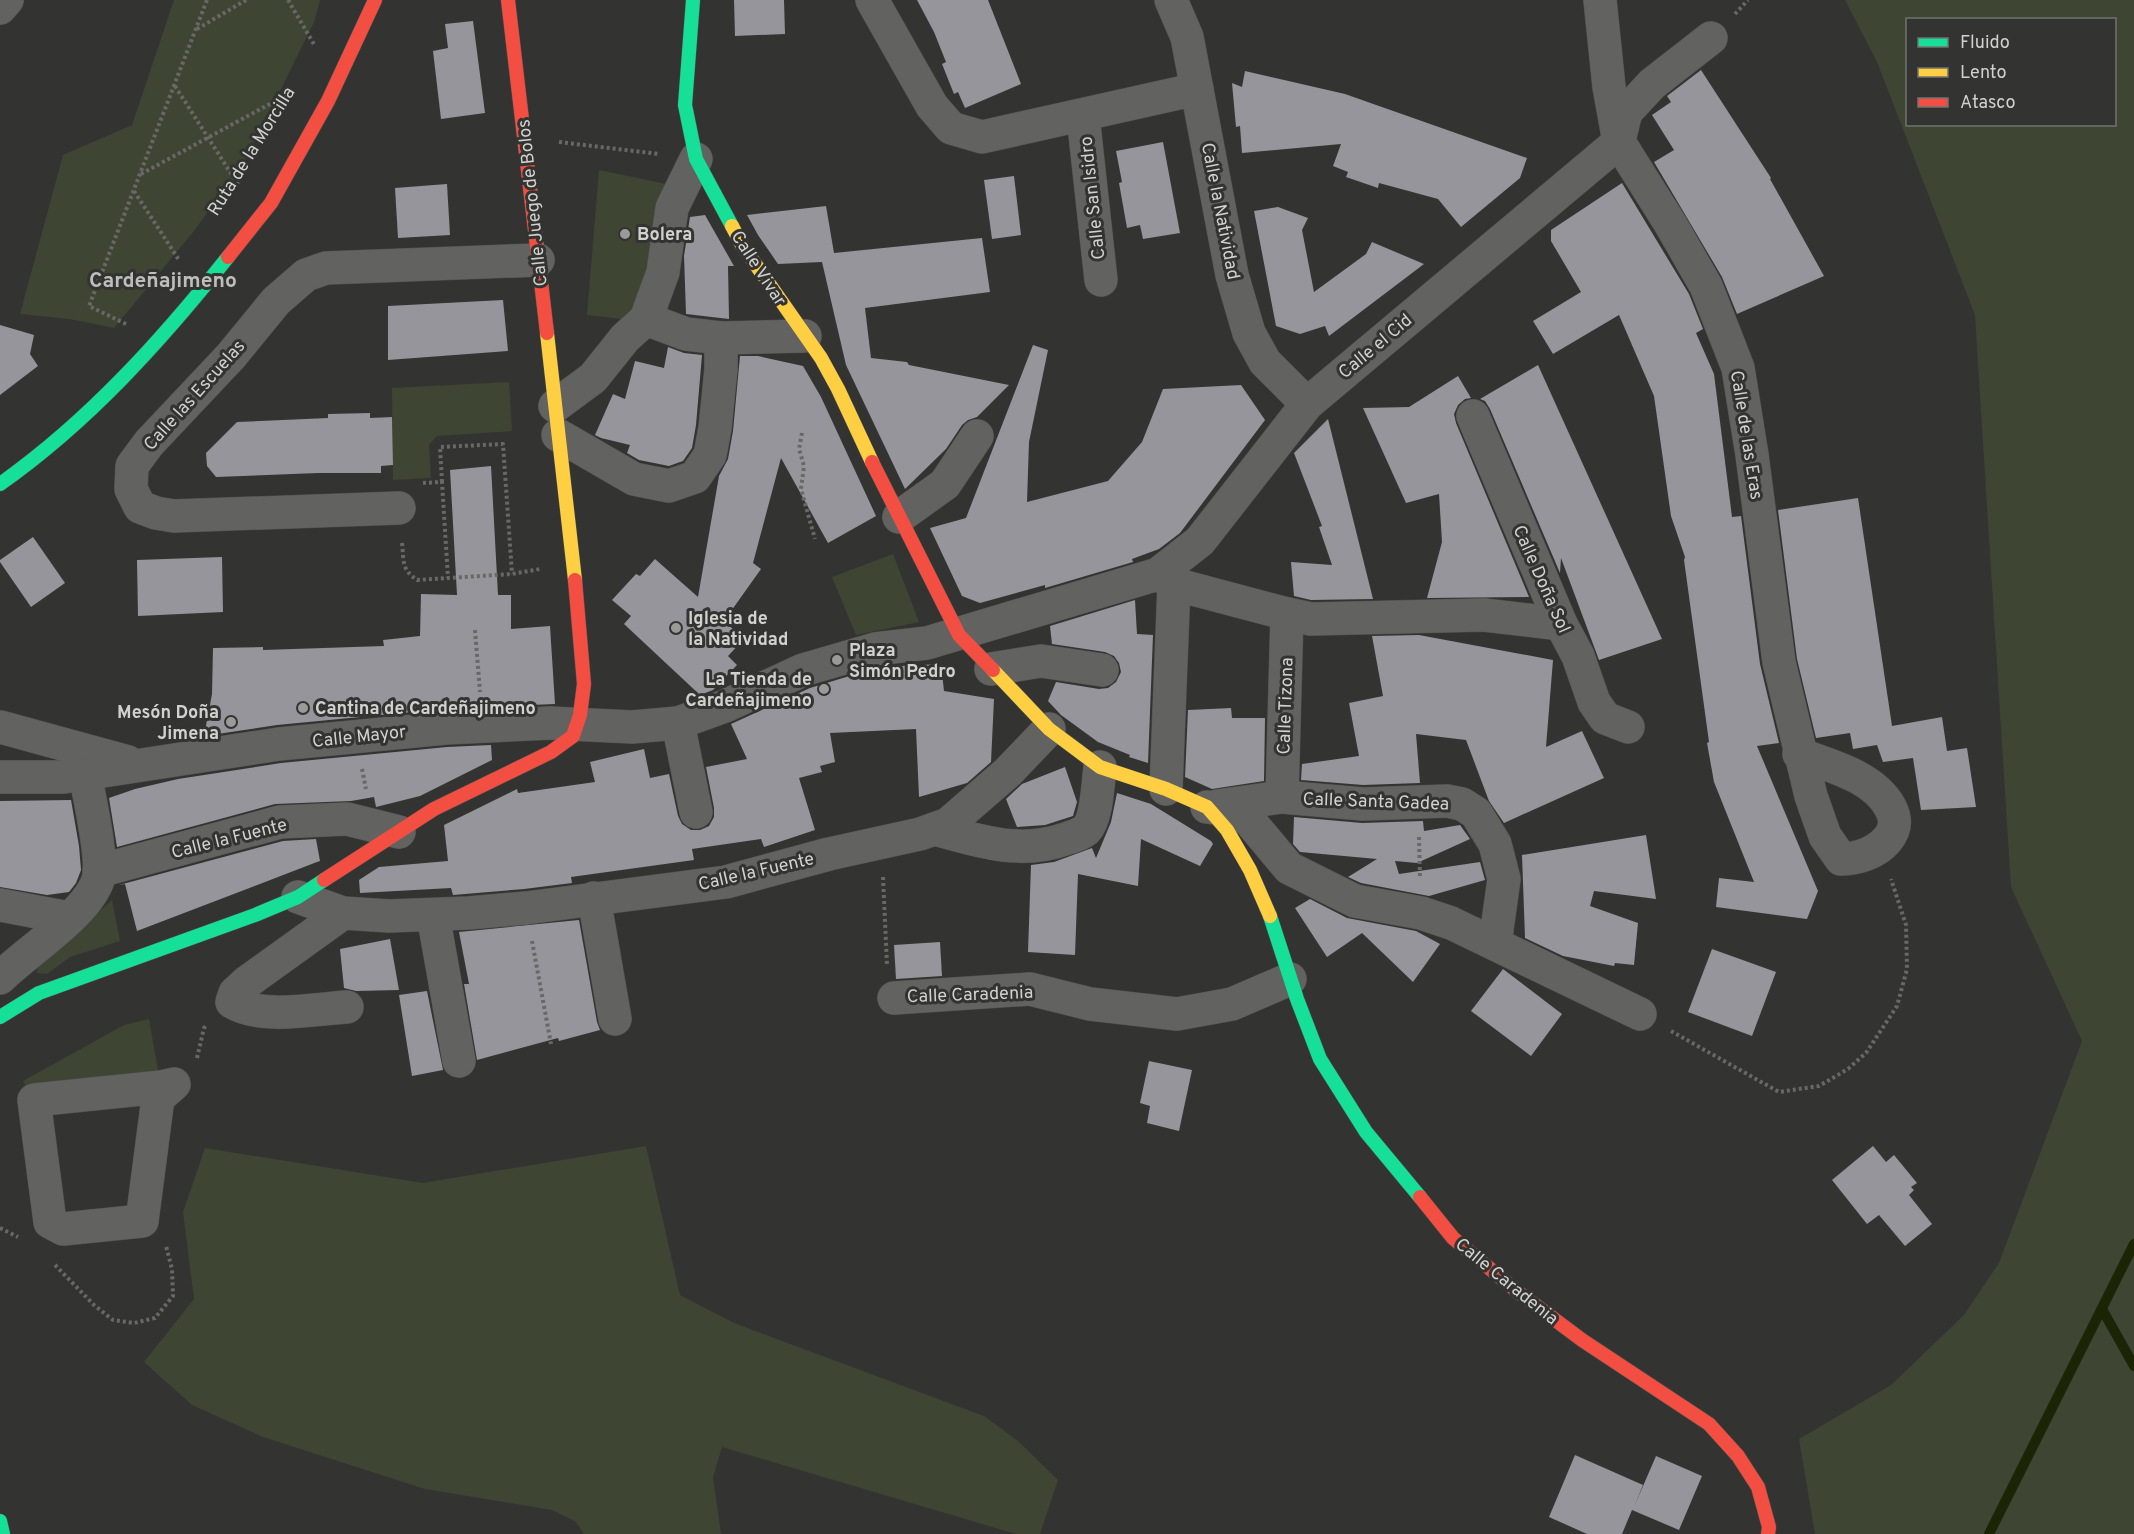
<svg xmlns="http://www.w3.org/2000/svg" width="2134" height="1534" font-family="Overpass,sans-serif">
  <rect width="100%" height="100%" fill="#333332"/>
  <!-- green -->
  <g fill="#3f4533" fill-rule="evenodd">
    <path d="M174,0H320L314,22L247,158L194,231L114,328L70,319L20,314L63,155L132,125Z"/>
    <path d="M1845,0H2134V1534H1815L1799,1439L1891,1385L1964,1315L1999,1263L2082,1041L2011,887L1975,315L1877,62ZM1908,20H2114V124H1908Z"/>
    <path d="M599,170L666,184L648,283L630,320L587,315Z"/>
    <path d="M509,382L512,431L437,436L429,445L431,478L393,480L392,388Z"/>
    <path d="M893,554L919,622L856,635L832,577Z"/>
    <path d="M112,900L120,941L70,957L47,974L37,973L38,966Z"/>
    <path d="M149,1019L161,1087L34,1100L23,1081L124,1025Z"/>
    <path d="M646,1146L680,1295L734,1323L984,1416L1018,1441L1058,1480L1040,1534H1016L722,1447L713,1477L721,1534H584L575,1521L552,1510L425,1489L263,1437L192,1405L144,1362L194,1299L183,1212L205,1148L423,1183Z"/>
  </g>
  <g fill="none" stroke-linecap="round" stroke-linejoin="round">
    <!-- stream -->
    <g stroke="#1c2406" stroke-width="10">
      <path d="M2102,1309L2134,1366"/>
      <path d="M1989,1534L2134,1244"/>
    </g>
  </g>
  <!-- building -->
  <g fill="#95959b">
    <path d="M734,0H784L785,34L735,36Z"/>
    <path d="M917,0H988L1021,84L965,108L958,92L954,94L942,64L946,62L934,32Z"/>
    <path d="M473,21L485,113L441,119L433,51L448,48L445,24Z"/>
    <path d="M1701,70L1771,178L1770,179L1824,276L1737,314L1722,277L1654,162L1674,150L1652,115L1671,102L1667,96Z"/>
    <path d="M1245,71L1345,94L1527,158L1520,178L1461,227L1438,199L1379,183L1378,188L1346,177L1348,172L1333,166L1341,144L1242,153L1240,126L1236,127L1232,83L1242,87Z"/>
    <path d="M1163,142L1180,233L1143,239L1140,225L1127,228L1119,183L1122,182L1116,151Z"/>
    <path d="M1014,176L1021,235L992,239L984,180Z"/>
    <path d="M1622,183L1689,294L1703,329L1696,333L1714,374L1732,517L1741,516L1760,664L1779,743L1757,746L1818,891L1807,919L1716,907L1719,878L1754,882L1714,782L1707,743L1709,742L1684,560L1685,557L1671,516L1654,396L1619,315L1553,354L1533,321L1581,292L1551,241V230Z"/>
    <path d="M447,184L450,235L398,238L395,188Z"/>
    <path d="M826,206L834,253L982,238L990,292L865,308L871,358L907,362L909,365L1009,385L977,417L968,420L962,425L946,449L905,489L846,365L822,262L778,264L758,235L747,215Z"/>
    <path d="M1278,207L1308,218L1302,230L1314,292L1366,254L1372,242L1424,264L1329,336L1325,326L1300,334L1276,326L1254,211Z"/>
    <path d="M705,215L734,266H728L729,319L686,314L684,256L690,217Z"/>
    <path d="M503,300L508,351L388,360V306Z"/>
    <path d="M0,325L34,335L30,354L38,366L0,395Z"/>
    <path d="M1033,345L1048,350L1029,442L1027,502L1108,481L1142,442L1163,389L1241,385L1265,420L1180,533L1159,549L1132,559L1133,562L1045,588V585L980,603L962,596L930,528L966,518Z"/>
    <path d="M668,347L684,353L702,355L696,425L692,448L683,461L669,466L639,460L627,453L630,445L601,438L595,435L613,394L625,399L635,361L664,368Z"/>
    <path d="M740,356H758L803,366L821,397L876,516L828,543L781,458L753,563L761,569L724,621L744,639L728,656L737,665L713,690L700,695L624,624L631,616L612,600L636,574L640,576L655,559L698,597L719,476L728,459L733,431Z"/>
    <path d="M1538,365L1662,639L1599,660L1561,558L1560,573L1490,409L1485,401L1480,399Z"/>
    <path d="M1458,376L1471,398L1465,399L1458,405L1454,414L1456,423L1529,597L1427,598L1442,542L1439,494L1406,503L1363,408L1409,407Z"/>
    <path d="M370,413V418L392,417L393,465L381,466V473H318L216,477L207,466L206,453L237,422L328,418V414Z"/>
    <path d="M1328,419L1373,599L1311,600L1294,596L1291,562L1332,565L1319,527L1322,526L1294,453Z"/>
    <path d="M491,466L498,595H511V629L550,626L555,704L444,709L277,725L204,736L212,694L213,648L263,647V650L384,646L383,640L420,636L421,594L457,595L450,470Z"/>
    <path d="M1858,498L1892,726L1942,717L1947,751L1967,748L1976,807L1921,810L1913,758L1883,762L1877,745L1853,749L1850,733L1816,738L1797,659L1778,510Z"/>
    <path d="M33,537L65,583L31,607L0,562V560Z"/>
    <path d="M222,557L223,612L138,616L137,560Z"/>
    <path d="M1135,600L1137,634L1153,635L1148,763L1129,757L1130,755L1098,742L1061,715L1048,701L1056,682L1099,689L1108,688L1116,682L1121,672L1119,663L1114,656L1105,652L1052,644L1050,626Z"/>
    <path d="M1419,635L1553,660L1546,747L1582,731L1604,778L1504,823L1489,801L1466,740L1416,734L1420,783L1363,785L1301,780L1302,764L1359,756L1349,703L1383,696L1372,636Z"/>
    <path d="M941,664L944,691L994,699L991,762L967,783L919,797L916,729L830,733L835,762L820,766L822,772L799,778L815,830L764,847L761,839L692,849L694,860L571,877L572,883L524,889L453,895L451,888L360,893L359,880L379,867L448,861L444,825L517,789L518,793L595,782L590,762L644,749L650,778L669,774L678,816L682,824L691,830H700L709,826L714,817V808L706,767L747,759L731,724L810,688L879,667Z"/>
    <path d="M1231,708L1232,718H1265L1264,781L1212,789L1185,777L1188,710Z"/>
    <path d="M491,745L492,760L420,796L376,807L374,797L351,801L275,804L117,847L109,798L135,789L178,779L281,763L447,747Z"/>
    <path d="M1065,767L1077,802L1073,816L1045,825L1017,827L1006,799L1022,784Z"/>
    <path d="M1117,793L1151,804L1211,841L1213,844L1200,866L1141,839L1138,886L1078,874L1075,955L1028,952L1031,865L1054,862L1092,848L1096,858L1111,822Z"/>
    <path d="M71,800L79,846L81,870L76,883L69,892L47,895L0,887V801Z"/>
    <path d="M1294,817L1362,823L1423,821L1424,831L1460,825L1470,839L1417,863L1395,861L1399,874L1480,862L1485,880L1429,896L1361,883L1348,877L1377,859L1300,852L1293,844Z"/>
    <path d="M1646,835L1656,899L1594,891L1590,906L1638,923L1634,965L1615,963L1614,966L1563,956L1525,938L1522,855Z"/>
    <path d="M316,839L320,861L317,862L137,931L125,884L119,885L283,841Z"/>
    <path d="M1310,899L1347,918L1416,931L1440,944L1413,982L1362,933L1327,957L1295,908Z"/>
    <path d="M579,920L597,1022L600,1030L559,1041L558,1038L477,1060L464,984H469L459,932Z"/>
    <path d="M390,939L399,990L356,991L344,988L340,949Z"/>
    <path d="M940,942L942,976L896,979L894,945Z"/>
    <path d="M1712,949L1776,972L1752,1036L1688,1012Z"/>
    <path d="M1503,969L1562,1014L1531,1056L1471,1011Z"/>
    <path d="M427,991L443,1070L412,1076L399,995Z"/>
    <path d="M1149,1061L1192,1070L1179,1131L1147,1123L1150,1106L1140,1103Z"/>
    <path d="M1873,1146L1886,1162L1894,1155L1917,1183L1911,1187L1914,1190L1909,1195L1932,1224L1905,1246L1879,1215L1867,1224L1832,1180Z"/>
    <path d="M1575,1455L1643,1485L1634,1507L1656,1456L1702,1476L1679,1530L1632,1510L1622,1534H1587L1549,1517Z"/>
  </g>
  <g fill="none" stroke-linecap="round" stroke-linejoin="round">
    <defs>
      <g id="street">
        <path d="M872,0L932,106L951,128L982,137L1197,89"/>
        <path d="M1171,0L1187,37L1232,275L1249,333L1265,362L1307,404"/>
        <path d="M1600,0L1609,87L1619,142L1671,225L1706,286L1738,368L1752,455L1779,662L1811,796L1825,836L1841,859C1857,859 1876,853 1887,840C1896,829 1897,820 1890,807C1873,776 1830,766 1799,754"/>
        <path d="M0,8L7,0"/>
        <path d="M1083,116L1101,280"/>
        <path d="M1619,141L1626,112L1652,84L1711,38"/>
        <path d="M646,319L686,334L721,338L805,336"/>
        <path d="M555,406L593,378L625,338L646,319L663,272L672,208L696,159"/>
        <path d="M1473,416L1561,624L1578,656L1594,702L1605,718L1628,727"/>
        <path d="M558,435L634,479L669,486L695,477L710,455L715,428L721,369V338"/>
        <path d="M399,508L174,516L156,513L140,507L131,489L132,466L149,443L231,356L276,301L306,275L326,268L538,260"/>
        <path d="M899,517L945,484L977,436"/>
        <path d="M1158,574L1174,584L1287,614L1311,619L1484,615L1561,624"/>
        <path d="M991,669L1041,661L1102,670"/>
        <path d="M678,723L696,812"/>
        <path d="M0,727L128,762"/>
        <path d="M0,777H64L279,744L446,728L550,723L632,727L678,723L725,706L803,670L875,649L927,643L1158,574L1200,541L1307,404L1619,142"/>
        <path d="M1166,789L1174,584"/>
        <path d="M1282,797L1287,614"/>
        <path d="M1217,806L1282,797L1363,804L1447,801L1462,804L1476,813L1495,844L1504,879L1495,944"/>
        <path d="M1207,807L1228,810L1248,819L1289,868L1355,901L1421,913L1451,923L1640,1014"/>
        <path d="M935,829C978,841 1021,855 1065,839C1072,837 1081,834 1086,830C1097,819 1098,782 1100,767"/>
        <path d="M99,871L280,822L347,819L399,832"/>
        <path d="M298,897L343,913L389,916L468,913L526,908L726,882L829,854L920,834L948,824L1008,772L1049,729"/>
        <path d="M594,898L615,1019"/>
        <path d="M0,905L69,918"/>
        <path d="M343,913L247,982L235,993L232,1002C262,1020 313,1009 347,1007"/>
        <path d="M433,915L459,1061"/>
        <path d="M0,978C26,952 87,914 98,880C104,862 89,795 85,774"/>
        <path d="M894,998L1030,989L1090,1004L1177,1014L1232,1004L1290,979"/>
        <path d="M174,1084L158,1098L142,1221L63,1229L50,1222L34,1100L161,1087Z"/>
      </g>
      <g id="fast">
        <path d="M693,0L685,105L696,159L732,226"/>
        <path d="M0,484C88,422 161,341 228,257"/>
        <path d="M1270,916L1297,999L1320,1059L1366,1132L1420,1197"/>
        <path d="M0,1017L39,993L255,915L298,897L324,880"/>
        <path d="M0,1521L3,1534"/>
      </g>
      <g id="slow">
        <path d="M732,226L742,245L821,358L838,389L872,462"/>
        <path d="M547,333L575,580"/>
        <path d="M993,670L1049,729L1100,767L1166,789L1207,807L1227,830L1250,870L1270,916"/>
      </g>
      <g id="jam">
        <path d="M508,0L547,333"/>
        <path d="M228,257L271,203L328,101L375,0"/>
        <path d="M872,462L959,635L993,670"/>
        <path d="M324,880L434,809L551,752L573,736L580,715L584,684L575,580"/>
        <path d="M1420,1197L1453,1238L1518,1292L1582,1340L1709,1424L1738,1456L1758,1487L1769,1527L1768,1534"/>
      </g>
    </defs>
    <!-- street casing -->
    <use href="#street" stroke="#4e4f4e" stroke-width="34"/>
    <!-- fast casing -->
    <use href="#fast" stroke="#4e4f4e" stroke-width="15"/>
    <!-- slow casing -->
    <use href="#slow" stroke="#4e4f4e" stroke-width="15"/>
    <!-- jam casing -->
    <use href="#jam" stroke="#4e4f4e" stroke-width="15"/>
    <!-- path -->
    <g stroke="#686867" stroke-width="4" stroke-dasharray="3 3" stroke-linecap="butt">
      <path d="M288,0L315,46"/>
      <path d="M1735,14L1748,0"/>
      <path d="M197,29L246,0"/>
      <path d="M175,86L239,186"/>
      <path d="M559,142L659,154"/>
      <path d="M141,174L290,93"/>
      <path d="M134,191L179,260"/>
      <path d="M126,324L89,306L207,0"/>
      <path d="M802,433L799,449L804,466L801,489L815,539"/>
      <path d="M442,482L440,447L503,444L512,574"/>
      <path d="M423,483L442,482L448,578"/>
      <path d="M402,543C404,561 401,569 417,580L512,574L540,569"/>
      <path d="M475,630L480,692"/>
      <path d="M362,769L366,789"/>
      <path d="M1419,837L1420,878"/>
      <path d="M883,877L887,965"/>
      <path d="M532,941L551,1044"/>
      <path d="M1671,1031L1779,1092L1819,1086L1848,1069L1866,1053L1897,1006L1907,969L1906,925L1891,879"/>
      <path d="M197,1058L204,1028L207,1025"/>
      <path d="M0,1228L18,1237"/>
      <path d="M55,1265L94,1305L113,1320L134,1323L155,1318L173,1296L172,1269L166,1246"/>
    </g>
    <!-- street -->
    <use href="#street" stroke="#626261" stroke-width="33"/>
    <!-- fast -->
    <use href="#fast" stroke="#16e098" stroke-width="14"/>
    <!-- slow -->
    <use href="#slow" stroke="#ffcf43" stroke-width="14"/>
    <!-- jam -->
    <use href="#jam" stroke="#f24e42" stroke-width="14"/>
  </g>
  <!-- markers -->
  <g fill="#9a9a99" stroke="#333431" stroke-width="2">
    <circle cx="625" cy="234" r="6"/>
    <circle cx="676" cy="628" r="6"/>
    <circle cx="837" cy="660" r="6"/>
    <circle cx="824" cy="689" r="6"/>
    <circle cx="303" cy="708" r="6"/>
    <circle cx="231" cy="722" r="6"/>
  </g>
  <g text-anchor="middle" stroke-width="6" stroke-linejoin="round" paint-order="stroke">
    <!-- street labels -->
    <g font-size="18" fill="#d1d2d0" stroke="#333431">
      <text transform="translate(251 151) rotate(-58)" y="6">Ruta de la Morcilla</text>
      <text transform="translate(1092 198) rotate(-96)" y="6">Calle San Isidro</text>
      <text transform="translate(532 203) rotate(-96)" y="6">Calle Juego de Bolos</text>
      <text transform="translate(1221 211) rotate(79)" y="6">Calle la Natividad</text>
      <text transform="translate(759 268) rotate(57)" y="6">Calle Vivar</text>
      <text transform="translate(1375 346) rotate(-40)" y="6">Calle el Cid</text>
      <text transform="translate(194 395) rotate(-48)" y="6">Calle las Escuelas</text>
      <text transform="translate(1747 435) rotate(81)" y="6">Calle de las Eras</text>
      <text transform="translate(1542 579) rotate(66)" y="6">Calle Doña Sol</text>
      <text transform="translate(1285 706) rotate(-88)" y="6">Calle Tizona</text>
      <text transform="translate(359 736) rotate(-6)" y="6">Calle Mayor</text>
      <text transform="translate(1376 801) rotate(2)" y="6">Calle Santa Gadea</text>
      <text transform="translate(229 838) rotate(-14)" y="6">Calle la Fuente</text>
      <text transform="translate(756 871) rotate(-13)" y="6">Calle la Fuente</text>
      <text transform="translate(970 994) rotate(-2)" y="6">Calle Caradenia</text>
      <text transform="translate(1507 1281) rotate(39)" y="6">Calle Caradenia</text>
    </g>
    <!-- poi labels -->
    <g font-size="18" font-weight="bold" fill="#d1d2d0" stroke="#333431" text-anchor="start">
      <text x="637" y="240">Bolera</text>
      <text x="688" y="624">Iglesia de<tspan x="688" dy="21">la Natividad</tspan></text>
      <text x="849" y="656">Plaza<tspan x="849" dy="21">Simón Pedro</tspan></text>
      <text x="812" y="685" text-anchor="end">La Tienda de<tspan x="812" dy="21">Cardeñajimeno</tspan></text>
      <text x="315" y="714">Cantina de Cardeñajimeno</text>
      <text x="219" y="718" text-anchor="end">Mesón Doña<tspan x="219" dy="21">Jimena</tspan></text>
    </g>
    <!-- quarter labels -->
    <g font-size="21" font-weight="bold" fill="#bdbebb" stroke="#333431">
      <text x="163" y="287">Cardeñajimeno</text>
    </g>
  </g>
  <!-- legend -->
  <rect x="1906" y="18" width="210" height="108" fill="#333431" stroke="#727371" stroke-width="1.5"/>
  <rect x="1918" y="38" width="30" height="9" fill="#16e098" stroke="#727371" stroke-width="1.5"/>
  <text x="1960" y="48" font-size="18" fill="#d1d2d0">Fluido</text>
  <rect x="1918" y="68" width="30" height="9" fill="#ffcf43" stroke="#727371" stroke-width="1.5"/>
  <text x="1960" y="78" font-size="18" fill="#d1d2d0">Lento</text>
  <rect x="1918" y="98" width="30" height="9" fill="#f24e42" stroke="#727371" stroke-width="1.5"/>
  <text x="1960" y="108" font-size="18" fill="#d1d2d0">Atasco</text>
</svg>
